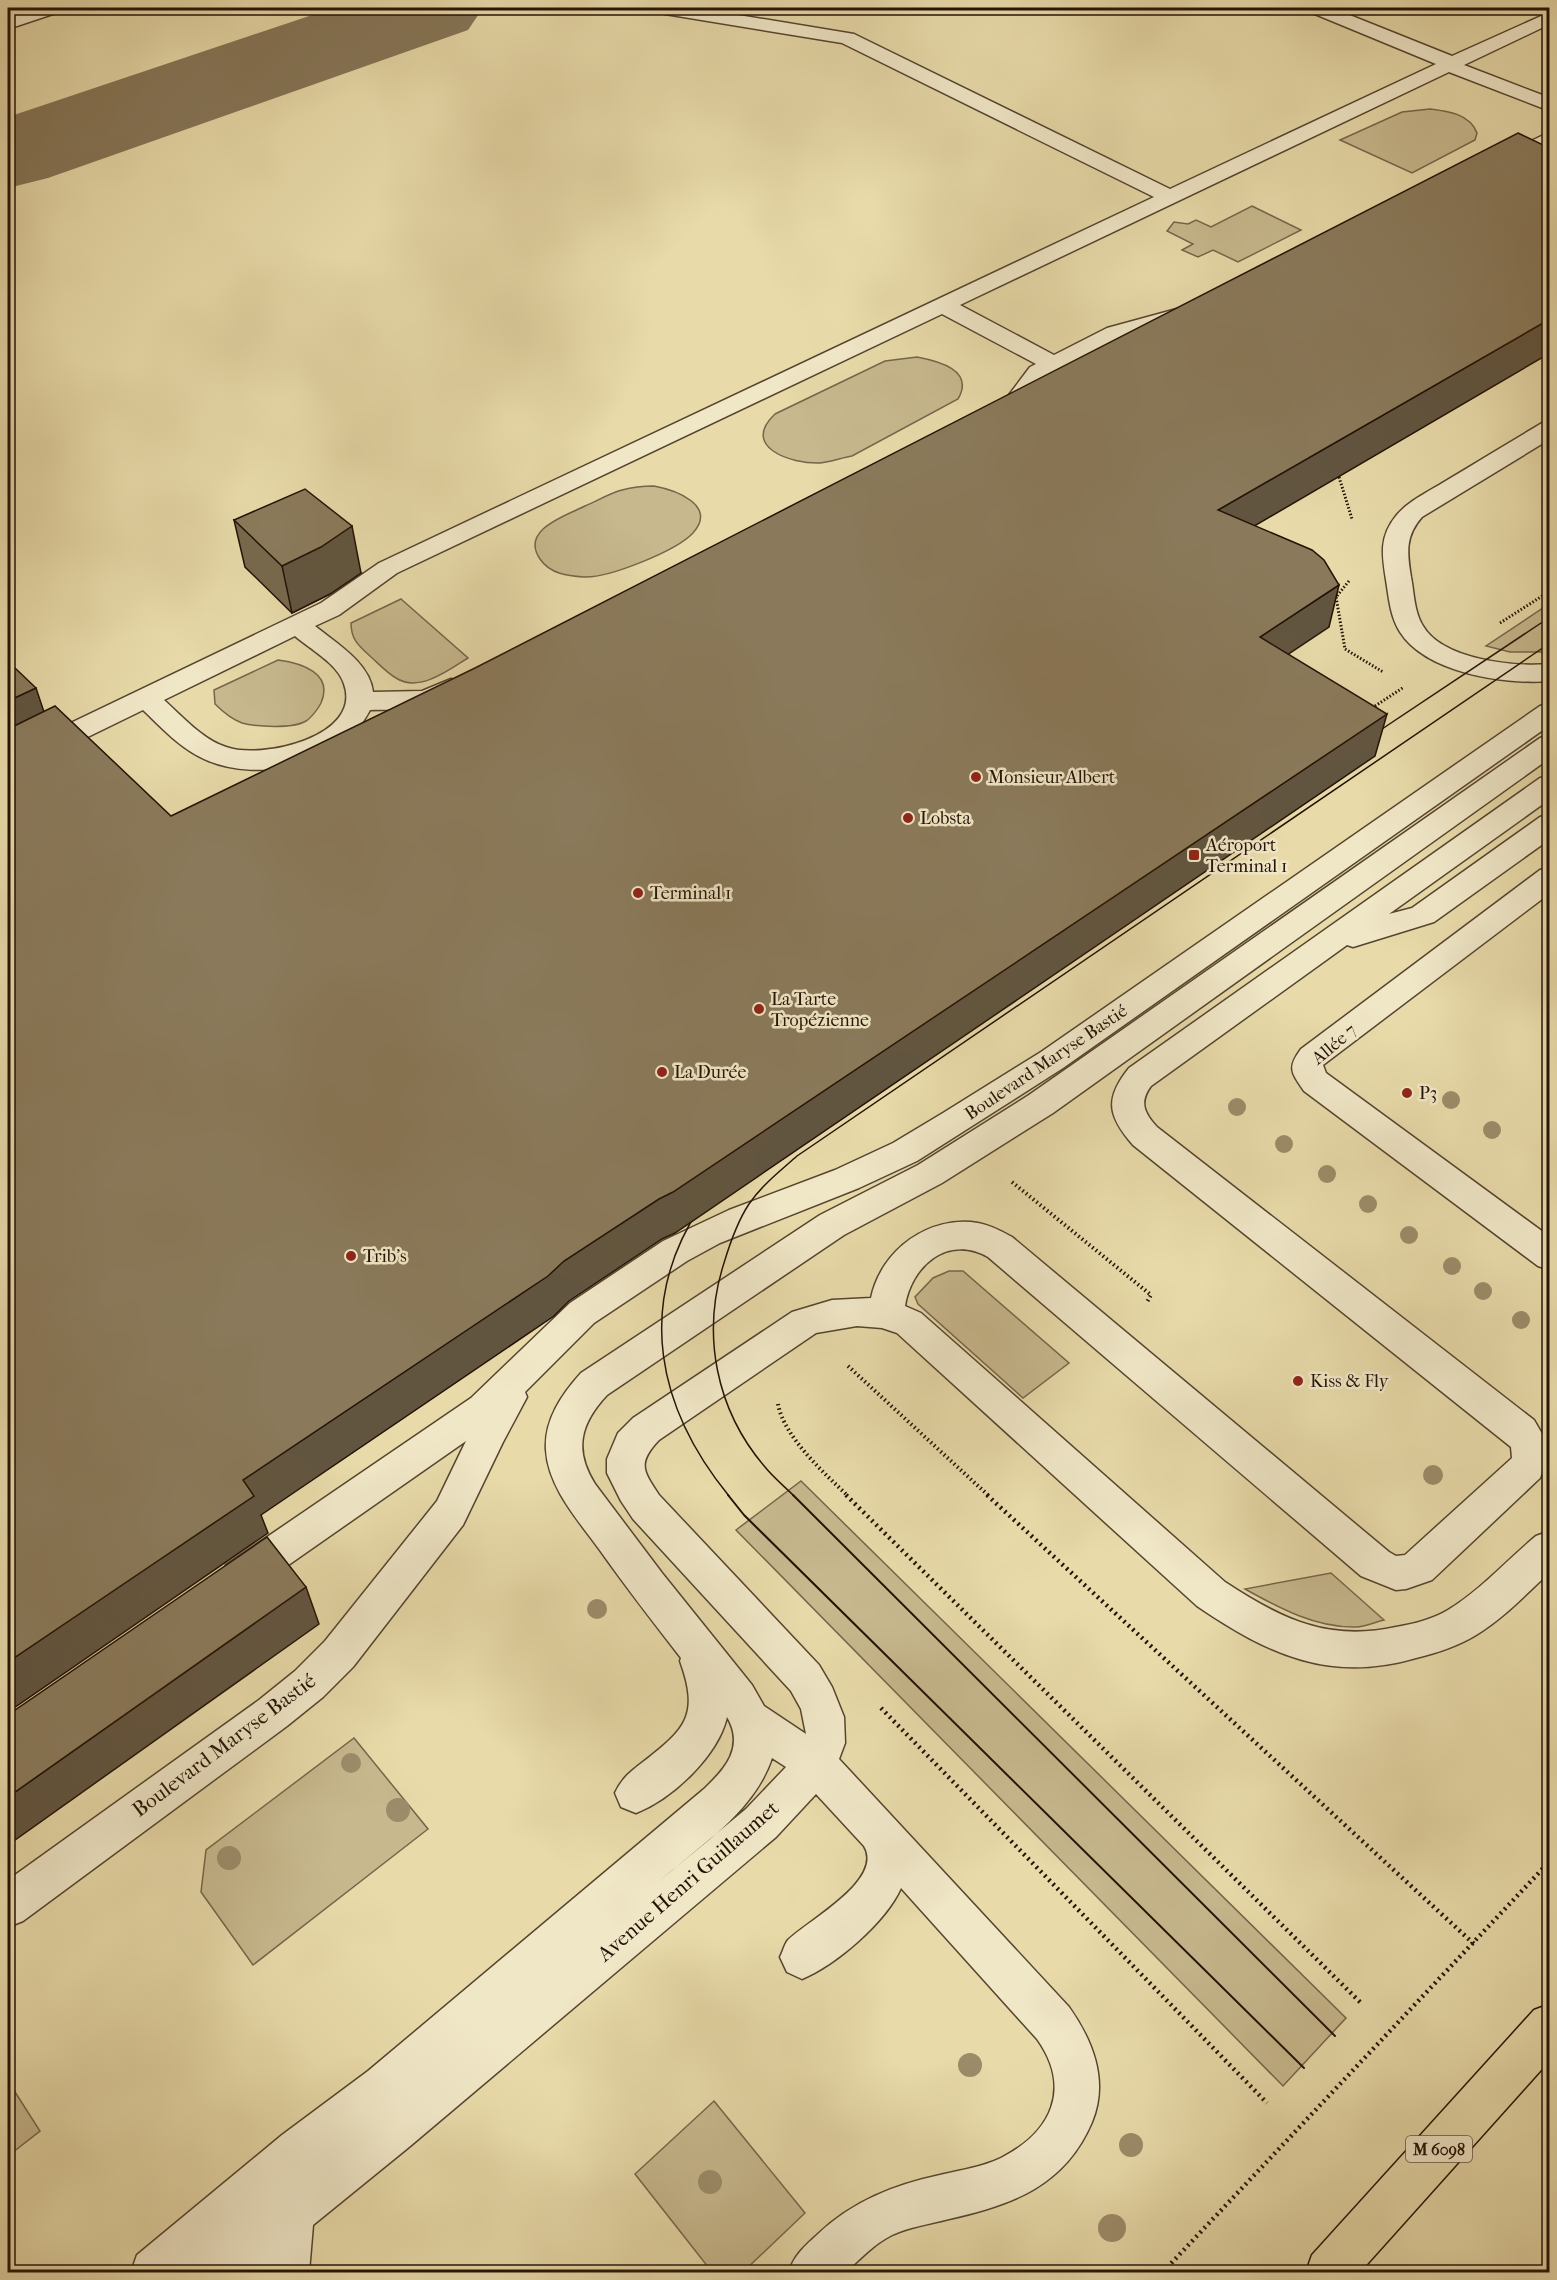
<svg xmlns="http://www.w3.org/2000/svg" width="1557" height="2280" font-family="'IM FELL French Canon',serif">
  <rect width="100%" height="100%" fill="#e8daa9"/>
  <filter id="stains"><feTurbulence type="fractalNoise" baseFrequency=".00333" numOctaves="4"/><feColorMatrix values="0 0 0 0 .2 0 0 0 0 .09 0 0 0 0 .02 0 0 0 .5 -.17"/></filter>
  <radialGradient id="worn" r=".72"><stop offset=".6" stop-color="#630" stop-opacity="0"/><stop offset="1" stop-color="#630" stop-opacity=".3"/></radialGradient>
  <!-- green -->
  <g fill="#c7b88d" stroke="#76654a" stroke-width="1.5">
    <path d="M1430,109C1448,111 1470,114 1477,133L1475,140L1412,173L1340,140L1402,112Z"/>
    <path d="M1252,206L1301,230L1238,262L1213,250L1198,257L1182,250L1193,244L1167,231L1174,222L1188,224L1196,220L1211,227Z"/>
    <path d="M917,357C938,361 975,370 958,399L852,456C841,458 830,462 820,463C791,464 740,447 775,414L885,361Z"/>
    <path d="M654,486C675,490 718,505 693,533C676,551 609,578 584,577C568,576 550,574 540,559C520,530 565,516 585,506C597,501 610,493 622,490C633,487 643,486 654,486Z"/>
    <path d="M401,599L468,658C449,670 419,693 396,678C387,673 379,664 371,657C359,646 351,640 351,623Z"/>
    <path d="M1549,604V652H1510L1486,646Z"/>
    <path d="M278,660C301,663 334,673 321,703C318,709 311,718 306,721C293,729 256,727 242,723C231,719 223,712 215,704L214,690Z"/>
    <path d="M949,1271H963L1069,1363L1023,1398L918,1304L915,1297L933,1278Z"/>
    <path d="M801,1481L1346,2018L1283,2086L736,1530Z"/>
    <path d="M1331,1573L1384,1620C1375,1622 1365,1627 1356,1627C1316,1628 1279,1608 1245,1589Z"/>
    <path d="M354,1738L428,1829L253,1965L201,1892L206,1850Z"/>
    <path d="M8,2081L40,2131L8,2156Z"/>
    <path d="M714,2101L805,2213L743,2272H712L635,2174Z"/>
  </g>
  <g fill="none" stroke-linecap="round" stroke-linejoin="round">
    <!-- taxiway -->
    <path fill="#867658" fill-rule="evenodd" d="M333,8H483L468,30L48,178L8,188V117Z"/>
    <defs>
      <g id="minor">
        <path d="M35,8H61L59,12L8,29V17Z"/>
        <path d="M656,8H696L854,34L1170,189L1436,64L1310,12L1308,8H1332L1452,56L1550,12V24L1464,65L1550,98V111L1449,72L960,305L1054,355L1107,328L1184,307L1192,309L1195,314L1192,319L1123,338L1046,377L1010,425L1002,427L994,425L990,420L1030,367L1036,364L942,314L397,573L339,615L315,626C336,643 370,663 373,692L422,691L451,679L461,682L465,688C447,714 397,709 370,710C342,765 259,784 204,759C180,748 162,728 143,710L18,771L8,773V753L321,603L379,563L1154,197L842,43L665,14L658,12ZM295,636C310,649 338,664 344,684C363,737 261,760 226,747C202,739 183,717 164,700Z"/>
        <path d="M1550,132V146L1507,167L1500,169L1493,167L1490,163L1493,159Z"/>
        <path d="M1550,421V439L1422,517C1405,536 1407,553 1411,577C1414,592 1414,612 1423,626C1443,660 1514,667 1550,664V681C1505,685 1426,673 1400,632C1390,616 1389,598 1386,580C1382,555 1379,537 1396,516C1408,501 1428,492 1444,482C1477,462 1509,443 1542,423Z"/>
        <path d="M1550,703V725L1063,1068L917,1161L859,1188L720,1243L687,1261L594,1323L525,1392L527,1397L503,1442L463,1525L353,1667L323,1697L287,1726L23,1921L8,1927V1880L259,1700L295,1671L325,1641L437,1501L466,1441L254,1589L240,1594L226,1589L221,1577L226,1565L471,1398L570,1303L663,1241L729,1210L835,1170L893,1143L943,1113L1041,1052L1540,706Z"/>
        <path d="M1550,735V758L1053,1113L942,1183L844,1235L607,1395C581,1423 573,1449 595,1484L662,1573L752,1685L764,1706L806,1734L801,1709L791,1691L633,1519L621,1501L607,1473V1459L618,1433L633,1418L792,1312L832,1300L871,1298C881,1250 929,1215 978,1223C990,1225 1001,1231 1012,1237L1389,1552L1396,1556L1405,1555L1512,1458L1511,1447L1133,1145C1108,1116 1104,1099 1129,1068L1540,778L1550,776V799L1389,914L1412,908L1540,817L1550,814V839L1434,922L1353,947L1347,945L1151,1086C1139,1102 1144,1113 1157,1127L1534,1420L1548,1444L1549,1453L1540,1478L1432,1580L1406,1589L1396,1590L1361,1576L988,1257C948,1234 911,1266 905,1306L921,1313L1225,1582C1281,1619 1328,1642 1396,1627C1414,1624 1433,1619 1448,1610C1481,1590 1507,1560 1536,1536L1550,1531V1572C1526,1594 1504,1618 1476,1635C1458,1646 1437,1653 1416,1658C1330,1683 1269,1655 1197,1606L897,1333L882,1328L857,1326L816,1333L659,1440C637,1463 643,1471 659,1495L819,1665L832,1687L844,1717L845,1743L839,1759L1069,2007C1093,2041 1109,2081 1092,2122C1065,2186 1012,2205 949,2219C930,2224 909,2227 892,2235C874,2244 860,2259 846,2272H789C794,2255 805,2246 818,2234C853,2201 894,2185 940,2175C960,2170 983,2167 1001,2158C1052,2132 1072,2088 1037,2039L901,1888C886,1922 836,1965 802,1979L787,1972L780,1957C783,1952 784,1945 788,1940C807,1921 885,1880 864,1846L816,1794L776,1837L409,2147L313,2225L309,2272H263V2265L253,2272H193V2270L190,2272H131L137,2255L282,2135L368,2071L704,1789C725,1769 745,1747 727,1717C718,1756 672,1799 636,1813L621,1807L615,1793C622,1778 630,1772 643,1762C685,1729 700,1716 680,1661L681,1658C653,1622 625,1586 599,1549C578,1520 548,1487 546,1450C544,1420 562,1394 581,1373L820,1215L918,1165L1029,1095L1540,738ZM772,1758L786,1767L746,1809L658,1882C700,1846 754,1812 772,1758Z"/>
        <path d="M1550,867V893L1323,1065L1326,1073L1550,1237V1270L1538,1266L1304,1091C1291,1072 1287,1068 1301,1049L1540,870Z"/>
      </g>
      <path id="major" d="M1550,2004V2060L1360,2272H1306L1312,2255L1534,2010Z"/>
    </defs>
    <!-- minor casing -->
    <use href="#minor" stroke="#55442f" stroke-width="3"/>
    <!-- major casing -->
    <use href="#major" stroke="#241206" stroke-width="3"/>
    <!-- path-far2 -->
    <g stroke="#241206" stroke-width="3" stroke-dasharray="1.5 2" stroke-linecap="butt">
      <path d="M1339,477L1352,519"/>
      <path d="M1349,581L1336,597L1345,649L1383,672"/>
      <path d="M1500,623L1550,591"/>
      <path d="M1372,708L1404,687"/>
    </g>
    <!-- path-far1 -->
    <g stroke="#241206" stroke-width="4" stroke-dasharray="1.5 3" stroke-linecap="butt">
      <path d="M1012,1182L1151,1295L1147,1302"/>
      <path d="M848,1366L989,1496"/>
      <path d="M778,1404C784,1437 824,1473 848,1496"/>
    </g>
    <!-- path -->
    <g stroke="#241206" stroke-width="4.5" stroke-dasharray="2 4" stroke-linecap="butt">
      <path d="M846,1495L1361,2003"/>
      <path d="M987,1495L1474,1944"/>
      <path d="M881,1708L1267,2103"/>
      <path d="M1163,2272L1550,1861"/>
    </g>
    <!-- minor -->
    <use href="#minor" fill="#f0e7c7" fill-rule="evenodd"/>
    <!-- major -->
    <use href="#major" fill="#e8daa9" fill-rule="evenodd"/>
    <!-- tram-far1 -->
    <g stroke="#241206" stroke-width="1.5">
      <path d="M1370,737L1550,617"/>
      <path d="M700,1207C635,1306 658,1409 729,1496"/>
      <path d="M794,1496C785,1487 774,1478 765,1467C716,1410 701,1334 724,1263C730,1243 737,1222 749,1204C762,1185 780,1171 797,1156L1550,643"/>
    </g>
    <!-- tram -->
    <g stroke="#241206" stroke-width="2">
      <path d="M728,1495L744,1515L1304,2068"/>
      <path d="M793,1495L1335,2036"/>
    </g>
  </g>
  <!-- trees -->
  <g fill="#9c8c69">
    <circle cx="1451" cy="1100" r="9"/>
    <circle cx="1237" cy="1107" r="9"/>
    <circle cx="1492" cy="1130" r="9"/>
    <circle cx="1284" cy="1144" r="9"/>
    <circle cx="1327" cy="1174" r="9"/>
    <circle cx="1368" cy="1204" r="9"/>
    <circle cx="1409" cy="1235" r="9"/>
    <circle cx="1452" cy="1266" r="9"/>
    <circle cx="1483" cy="1291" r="9"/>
    <circle cx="1521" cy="1320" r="9"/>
    <circle cx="1433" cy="1475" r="10"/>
    <circle cx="597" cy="1609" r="10"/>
    <circle cx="351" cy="1763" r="10"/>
    <circle cx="398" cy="1810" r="12"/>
    <circle cx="229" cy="1858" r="12"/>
    <circle cx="970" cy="2065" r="12"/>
    <circle cx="1131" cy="2145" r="12"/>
    <circle cx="710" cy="2182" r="12"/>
    <circle cx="1112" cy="2228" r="14"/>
  </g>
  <!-- wall -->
  <path fill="#77694e" stroke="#241206" stroke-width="1.5" d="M234,520L361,573L330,594L292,613L245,567Z"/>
  <!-- shaded-wall -->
  <g fill="#615540" stroke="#241206" stroke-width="1.5">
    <path d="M1550,319V353L1210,552L1218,510Z"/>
    <path d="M352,526L361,573L330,594L292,613L282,566Z"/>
    <path d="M1339,585L1329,627L1251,679L1260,637Z"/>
    <path d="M36,688L50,730L8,751V701Z"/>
    <path d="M1387,714L1375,756L675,1233L662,1239L569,1301L554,1316L261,1515L268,1533L8,1712V1662L243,1480L564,1261Z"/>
    <path d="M306,1587L319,1624L8,1845V1797Z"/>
  </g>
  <!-- building -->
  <g fill="#8a7a5b" stroke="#241206" stroke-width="1.5">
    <path d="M1518,133L1543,145L1550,142V319L1218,510L1312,550L1324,560L1339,585L1260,637L1387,714L673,1192L659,1199L564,1261L548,1276L243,1480L254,1496L8,1662V729L55,706L171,816L475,668Z"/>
    <path d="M305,489L352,526L321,547L282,566L234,520Z"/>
    <path d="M15,668L36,688L8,701V671Z"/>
    <path d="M267,1537L306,1587L8,1797V1715Z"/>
  </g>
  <!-- markers -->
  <g fill="#8f2418" stroke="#f0e7c7" stroke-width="2">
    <circle cx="976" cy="777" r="6"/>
    <circle cx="908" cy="818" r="6"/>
    <rect x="1188" y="849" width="12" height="12" rx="3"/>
    <circle cx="638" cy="893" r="6"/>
    <circle cx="759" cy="1009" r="6"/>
    <circle cx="662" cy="1072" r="6"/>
    <circle cx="1407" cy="1093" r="6"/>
    <circle cx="351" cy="1256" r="6"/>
    <circle cx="1298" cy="1381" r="6"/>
  </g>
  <g text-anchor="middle" stroke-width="5" stroke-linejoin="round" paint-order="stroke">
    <!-- shield labels -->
    <rect fill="#f0e7c7" stroke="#615240" stroke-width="1.5" x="1406" y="2136" width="66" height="26" rx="4.5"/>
    <g font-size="16" font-weight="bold" fill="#241206">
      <text x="1439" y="2155">M 6098</text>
    </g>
    <!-- poi labels -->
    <g font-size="18" fill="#241206" stroke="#f0e7c7" text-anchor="start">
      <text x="988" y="783">Monsieur Albert</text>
      <text x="920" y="824">Lobsta</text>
      <text x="1206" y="851">Aéroport<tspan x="1206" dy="21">Terminal 1</tspan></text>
      <text x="650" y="899">Terminal 1</text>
      <text x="771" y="1005">La Tarte<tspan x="771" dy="21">Tropézienne</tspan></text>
      <text x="674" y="1078">La Durée</text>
      <text x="1419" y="1099">P3</text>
      <text x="363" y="1262">Trib's</text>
      <text x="1310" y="1387">Kiss &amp; Fly</text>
    </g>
    <!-- street labels -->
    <g font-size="18" fill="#241206" stroke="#f0e7c7">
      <text transform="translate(1334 1044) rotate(-40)" y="6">Allée 7</text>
      <text transform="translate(1046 1062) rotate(-34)" y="6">Boulevard Maryse Bastié</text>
    </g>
    <!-- near-street labels -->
    <g font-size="21" fill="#241206" stroke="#f0e7c7">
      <text transform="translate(224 1745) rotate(-37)" y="7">Boulevard Maryse Bastié</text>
      <text transform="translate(688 1881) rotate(-41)" y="7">Avenue Henri Guillaumet</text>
    </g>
  </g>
  <!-- margin -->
  <rect width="1557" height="2280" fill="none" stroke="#e8daa9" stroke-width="30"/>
  <rect x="9" y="9" width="1539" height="2262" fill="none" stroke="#241206" stroke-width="3"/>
  <rect x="15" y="15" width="1527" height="2250" fill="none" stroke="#241206" stroke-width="1.5"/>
  <rect width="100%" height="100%" filter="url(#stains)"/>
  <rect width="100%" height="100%" fill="url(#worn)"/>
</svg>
